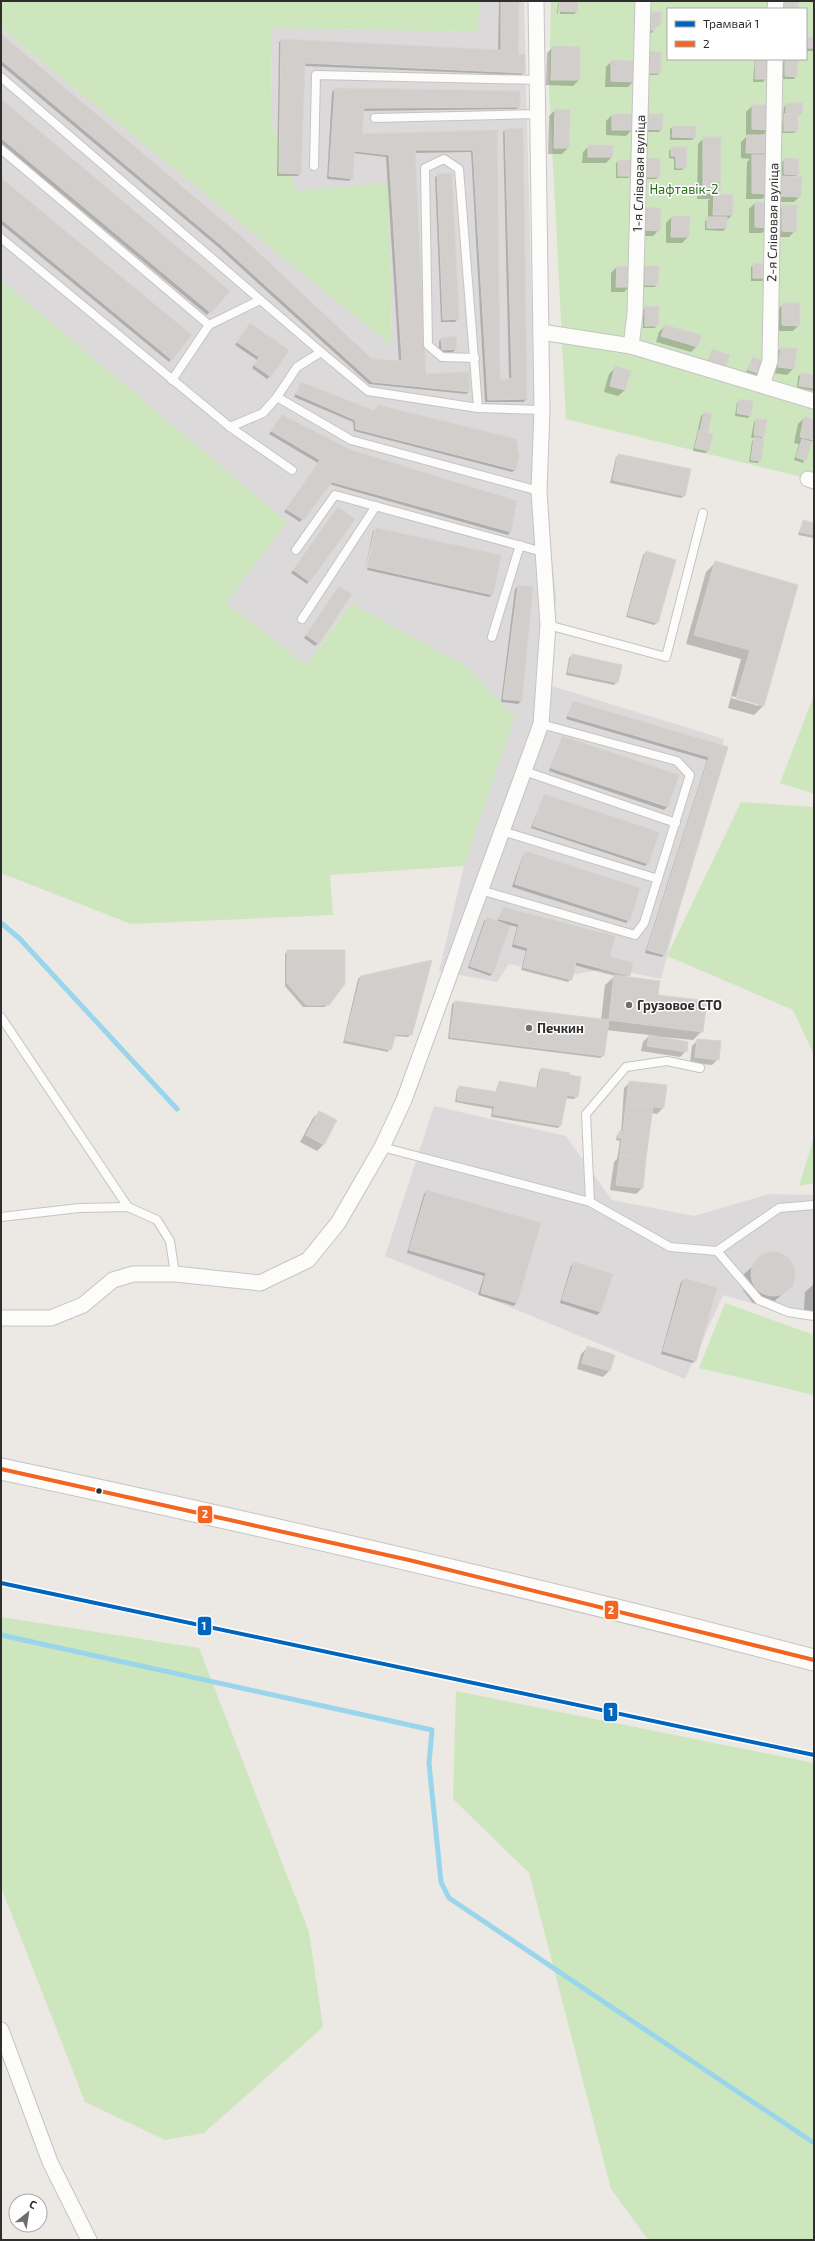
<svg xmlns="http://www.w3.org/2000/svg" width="815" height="2241" font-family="'Exo 2',sans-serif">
  <rect width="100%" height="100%" fill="#ece8e4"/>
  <!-- industrial -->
  <g fill="#dcd9db">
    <path d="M481,1H524L534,394L556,596L552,686L724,739L661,979L609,968L566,976L509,964L497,982L439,971L464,866L515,717L351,603L306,665L225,603L286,522L1,280V23L7,33L392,345L389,184L297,191L271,119L272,28L477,32Z"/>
    <path d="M434,1106L566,1136L612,1200L694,1216L769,1194L814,1195V1321L723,1295L685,1379L385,1256Z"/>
  </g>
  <!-- green -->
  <g fill="#cee6be" fill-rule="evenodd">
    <path d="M1,1H481L477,32L272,28L271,119L297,191L389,183L392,346L7,33L1,23Z"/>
    <path d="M551,1H814V480L566,419L549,86ZM668,9H806V59H668Z"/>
    <path d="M1,280L287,522L226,603L306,665L351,603L467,667L515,717L464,866L330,875L333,915L131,924L1,873Z"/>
    <path d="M814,695V794L780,783Z"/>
    <path d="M741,802L814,807V1055L793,1010L667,956Z"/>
    <path d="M814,1137V1183L799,1186Z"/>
    <path d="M725,1303L814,1335V1395L699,1368Z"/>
    <path d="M1,1617L199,1648L309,1932L323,2027L204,2133L165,2140L85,2102L1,1887Z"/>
    <path d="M456,1691L814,1763V2240H648L611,2189L529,1873L453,1799Z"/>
  </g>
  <!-- shadow -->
  <g fill="#0003" fill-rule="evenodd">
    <path d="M499,1H518L517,56L524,72L521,75L304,66L300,173L298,176H277L279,42L282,40L498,51Z"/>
    <path d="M560,1L577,12L574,14H560Z"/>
    <path d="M559,3L558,14H557L558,4Z"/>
    <path d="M646,15L660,25L655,27L652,33H646Z"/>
    <path d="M1,36L372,360L399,362L386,157L353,153L352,178L349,181L327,179L332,92L335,89L519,107L516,109L363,111L361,135L496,131L499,381L509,380L503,132L505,130L526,399L524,402H485L471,152L414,153L425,375L469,392L466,394L369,384L218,247L1,65Z"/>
    <rect x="806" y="38" width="8" height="13"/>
    <path d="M553,47L579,80L573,86L546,85L547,53Z"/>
    <path d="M646,55L660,73L657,75H645Z"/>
    <path d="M755,59H766V79L763,82H753Z"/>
    <path d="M785,60L796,76L794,79H782L783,62Z"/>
    <path d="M612,61L634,81L628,87H605L606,67Z"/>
    <path d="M1,100L228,291L207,315L1,143Z"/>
    <path d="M787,104L801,114L797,116V131L794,133H781L784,107Z"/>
    <path d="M752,106L769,129L762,136L768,153L765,156L768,193L762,199H746L747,162L750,159L741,158V142L748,135H746V112Z"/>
    <path d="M555,110L568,148L562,154H548L549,116Z"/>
    <path d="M612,115L632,130L626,136L606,135V121Z"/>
    <path d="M648,115L662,129L659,132H645V118Z"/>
    <path d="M673,127L695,137L692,140H670V129Z"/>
    <path d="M704,138L719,193L717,195L732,196V215L726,221V228L723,231L705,230V221L708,218V201L710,199H697L698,144Z"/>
    <path d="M589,146H612V157L606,163H582L583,152Z"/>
    <path d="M672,148L685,167L682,170H674V159L669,158V151Z"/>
    <path d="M647,159L659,177L656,179H644L645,162Z"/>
    <path d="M785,159L798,174L794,178L800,196L794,202H775L776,183L782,177V162Z"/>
    <path d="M619,161L631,175L628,178H616V163Z"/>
    <path d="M438,175L458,319L455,322H441L435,177Z"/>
    <path d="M1,179L171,359L169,362L1,224Z"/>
    <path d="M755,203L768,227L762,233H749V209Z"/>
    <path d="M783,206L795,231L789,237H776L777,212Z"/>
    <path d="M646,208L659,230L653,236H639Z"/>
    <path d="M672,217H689L688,237L682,243H666V223Z"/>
    <path d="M754,264H767L764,281H751V267Z"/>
    <path d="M617,267L630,286L624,292H611V273Z"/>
    <path d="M646,267L657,284L655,287H643V269Z"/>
    <path d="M783,304L799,325L793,331H776L777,310Z"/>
    <path d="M646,307L657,325L655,328H643V310Z"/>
    <path d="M665,326L697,346L691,352L656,342L659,332Z"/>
    <path d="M248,327L270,376L267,379L252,368L257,360L235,345Z"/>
    <path d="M441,339L456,349L453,352H439V341Z"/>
    <path d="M781,348L793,369L787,375L773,373L775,354Z"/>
    <path d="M712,350L728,355L722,369L706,364Z"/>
    <path d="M752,358L760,374L758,377L746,373Z"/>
    <path d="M615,368L625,390L618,396L604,392L609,374Z"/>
    <path d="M801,374L814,376V391L797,388L798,377Z"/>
    <path d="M301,383L374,411L378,406L515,470L512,472L354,431L353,422L294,397Z"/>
    <path d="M740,400L750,415L748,418L735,416L737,403Z"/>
    <path d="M704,413L707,431L706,433L708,451L705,453L693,451L701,416Z"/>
    <path d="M282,416L350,451L516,502L510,532L508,535L329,484L300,522L284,512L318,463L269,434Z"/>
    <path d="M804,418L814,420V437L803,463L794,460L799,444L794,443L798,424Z"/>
    <path d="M756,419L764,436L761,439L760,460L758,463L749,462L752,441L755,438H751L754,422Z"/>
    <path d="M619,455L684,496L681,498L610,483L616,457Z"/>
    <path d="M335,511L309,581L307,584L291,573Z"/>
    <path d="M803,521L814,524V538L798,535Z"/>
    <path d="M376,529L492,595L489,597L367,570Z"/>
    <path d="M373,531H374L365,570Z"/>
    <path d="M646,552L657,623L654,625L626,617L643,555Z"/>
    <path d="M715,563L797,586L763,706L754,715L728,708L741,659L686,644L706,572ZM732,696L759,704V706L731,698Z"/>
    <path d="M518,586L532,588L521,701L518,704L501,702L515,589Z"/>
    <path d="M337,590L318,643L315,646L304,638Z"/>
    <path d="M572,655L617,682L614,685L566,675L569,658Z"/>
    <path d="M573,702L727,747L665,954L662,957L645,953L707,760L566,719Z"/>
    <path d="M562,737L677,776L667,807L664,810L549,771Z"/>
    <path d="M544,795L648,863L645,866L531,828Z"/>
    <path d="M525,853L629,920L626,923L512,887L523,855Z"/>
    <path d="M503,908L608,958L632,964L627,978L657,996L702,1031L693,1040L662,1037V1038L686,1051L680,1057L641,1051L643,1042L650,1035L606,1030L603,1056L600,1058L448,1039L452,1004L455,1002L601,1020L605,985L615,976L574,965L571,979L568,982L521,970L526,951L512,947L517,927L509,925L493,973L490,976L468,968L484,921L487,919L497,922Z"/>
    <path d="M287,951L328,1004L325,1007H303L285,986V954Z"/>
    <path d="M361,976L411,1034L408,1037L394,1036L388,1052L343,1043L358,979Z"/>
    <path d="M698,1040L718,1059L712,1065L690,1063L692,1046Z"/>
    <path d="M541,1069L568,1076L577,1096L574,1099L565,1098L561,1125L558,1128L491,1117L492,1109L455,1102L457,1089L460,1087L495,1093L499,1082L536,1089L539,1072Z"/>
    <path d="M630,1082L663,1108L657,1114L651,1113L642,1188L636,1194L610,1190L614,1162L617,1159L620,1141L616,1140L617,1135L621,1133L624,1088Z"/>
    <path d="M319,1112L336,1121L323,1145L317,1151L300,1142L313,1118Z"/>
    <path d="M427,1191L539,1224L516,1303L514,1306L478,1295L484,1276L407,1253L424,1194Z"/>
    <path d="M767,1253L784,1255L794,1268L793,1285L770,1305L753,1303L743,1290L744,1274Z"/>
    <path d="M574,1263L612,1275L600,1312L597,1315L560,1303L571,1266Z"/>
    <path d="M684,1279L696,1360L693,1363L661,1354L681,1282Z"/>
    <path d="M814,1284V1321L804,1309L805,1292Z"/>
    <path d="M587,1348L609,1371L603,1377L577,1369L581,1354Z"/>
  </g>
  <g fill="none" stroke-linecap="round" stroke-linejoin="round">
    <!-- stream -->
    <g stroke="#99d6ec" stroke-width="5">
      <path d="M1,923L19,938L177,1109"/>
      <path d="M1,1635L432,1730L429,1763L441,1882L449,1898L814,2143"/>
    </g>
  </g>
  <!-- building -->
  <g fill="#d1cecb" stroke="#d7d4d0">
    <path d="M501,1H519L518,55L525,54V73L305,63L301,174L279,173L281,39L501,50Z"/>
    <path d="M560,1H578V12L559,11Z"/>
    <path d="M784,1H799L798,9H784Z"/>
    <path d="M648,11L661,12V25H656V30H648Z"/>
    <path d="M1,34L242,237L372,359L402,361L389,155L354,151L353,179L329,176L335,88L520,91V107L364,108L362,134L497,130L500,380L512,378L505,129L523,128L527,399L488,400L473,150H415L426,374L469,372L470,392L372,382L221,245L1,60Z"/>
    <rect x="806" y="37" width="8" height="11"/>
    <path d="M552,46L580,47V80H551Z"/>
    <path d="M648,51L661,52V73H648Z"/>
    <path d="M756,59H767V79H755Z"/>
    <path d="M785,59H798L797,77L785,76Z"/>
    <path d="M611,60L635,61V82L611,81Z"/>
    <path d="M1,99L230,291L211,313L1,138Z"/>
    <path d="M786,103H803L802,114H786Z"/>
    <path d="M752,105H771L770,130L752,129Z"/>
    <path d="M555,109L570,110L569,148H554Z"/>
    <rect x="612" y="114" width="21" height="16"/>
    <path d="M648,114H663L662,130L648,129Z"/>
    <rect x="784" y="114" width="14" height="17"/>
    <path d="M673,126H696V138L672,137Z"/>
    <path d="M747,135H769V153H746Z"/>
    <path d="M703,137H721L720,194L703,193Z"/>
    <rect x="588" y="145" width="25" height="12"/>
    <path d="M671,147H687L686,168H676V156H671Z"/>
    <path d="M752,155H770L769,194L752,193Z"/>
    <path d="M647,158L660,159V177H647Z"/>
    <path d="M784,158L799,159V175L784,174Z"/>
    <rect x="618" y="160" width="14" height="16"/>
    <path d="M452,173L459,319L443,320L437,174Z"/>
    <path d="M781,176L802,177L801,197L781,196Z"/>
    <path d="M1,178L192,335L172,360L1,219Z"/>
    <path d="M714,194L733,195V215H713Z"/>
    <path d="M755,202L770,203L769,228L755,227Z"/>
    <path d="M782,205H797L796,232L782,231Z"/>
    <path d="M645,207L661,208L660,231L645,230Z"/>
    <path d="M672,216H690L689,237H671Z"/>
    <rect x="707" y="217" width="20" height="11"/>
    <rect x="753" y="263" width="15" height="15"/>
    <path d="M617,266L632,267L631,287H616Z"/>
    <path d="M645,266H659L658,285H645Z"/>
    <path d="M782,303H800V326L782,325Z"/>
    <path d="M645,306L659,307L658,326H645Z"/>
    <path d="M250,323L289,350L271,377L254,365L259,357L237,342Z"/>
    <path d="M665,325L701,335L698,347L661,336Z"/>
    <path d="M456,336L457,349L442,350L441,338Z"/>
    <path d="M781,347L797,349L794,369L778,367Z"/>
    <path d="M712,349L730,355L726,366L708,361Z"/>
    <path d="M752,357L765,361L761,374L748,370Z"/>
    <path d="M615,366L631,371L625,390L610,386Z"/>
    <path d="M801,373L814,375V388L799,386Z"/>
    <path d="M301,382L375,411L378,405L516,439L519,456L516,470L356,429L355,420L296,394Z"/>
    <path d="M739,399L753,401L751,416L737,413Z"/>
    <path d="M704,412L712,414L708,432L700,430Z"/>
    <path d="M282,415L351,450L517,501L511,532L332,482L304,520L286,509L320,460L271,431Z"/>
    <path d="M804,417L814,419V440L800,437Z"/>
    <path d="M756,418L767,420L764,437L754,435Z"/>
    <path d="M699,430L713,434L709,451L695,448Z"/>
    <path d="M754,437L764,439L761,461L751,460Z"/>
    <path d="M802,439L812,442L806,461L796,457Z"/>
    <path d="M618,454L691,469L685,496L613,480Z"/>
    <path d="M338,507L355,519L310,582L293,570Z"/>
    <path d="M803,520L814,523V535L800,532Z"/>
    <path d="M376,528L501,555L493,595L367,567Z"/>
    <path d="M646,551L676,560L658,623L628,615Z"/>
    <path d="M715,561L798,585L764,706L736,698L750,650L694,635Z"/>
    <path d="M518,585L533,587L522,701L503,699Z"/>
    <path d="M339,586L352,594L319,644L306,635Z"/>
    <path d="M572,654L622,665L618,683L568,672Z"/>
    <path d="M573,701L728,747L665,955L647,950L709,757L568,716Z"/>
    <path d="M562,736L679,775L668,807L551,768Z"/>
    <path d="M544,794L659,832L649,864L533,826Z"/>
    <path d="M525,851L640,888L630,921L515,884Z"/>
    <path d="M503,907L615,936L610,957L633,963L630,976L576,962L572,980L523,967L528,948L514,944L519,924L499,919Z"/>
    <path d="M487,917L510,926L493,974L470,966Z"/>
    <path d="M287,950H345V984L329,1005H306L287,983Z"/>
    <path d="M432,960L412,1035L396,1034L391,1050L345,1040L361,976Z"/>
    <path d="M614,975L660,981L658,995L707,1001L703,1032L609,1020Z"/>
    <path d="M455,1001L609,1020L604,1056L450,1037Z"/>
    <path d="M649,1035L688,1042L687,1052L647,1046Z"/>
    <path d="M697,1039L721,1041L719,1060L695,1057Z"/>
    <path d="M541,1068L570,1073L569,1075L581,1077L578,1097L567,1095L561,1126L493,1114L495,1106L457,1100L459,1086L497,1092L499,1081L538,1088Z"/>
    <path d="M629,1081L667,1085L664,1108L626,1104Z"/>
    <path d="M626,1104L653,1107L646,1158L620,1155L622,1138H618L619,1131L623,1132Z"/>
    <path d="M319,1111L337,1120L324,1145L306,1135Z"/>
    <path d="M620,1155L646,1158L643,1188L616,1185Z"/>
    <path d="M427,1190L541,1223L517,1303L481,1293L486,1273L409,1250Z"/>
    <circle cx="773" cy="1274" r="22"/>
    <path d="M574,1262L613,1274L601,1312L562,1300Z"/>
    <path d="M684,1278L717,1288L696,1361L663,1351Z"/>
    <path d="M587,1346L615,1355L610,1371L582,1363Z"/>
  </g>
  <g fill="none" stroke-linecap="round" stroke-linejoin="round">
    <defs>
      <g id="service">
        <path d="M1,77L321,352L368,391L478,408L542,410"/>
        <path d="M375,118L538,114"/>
        <path d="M1,149L209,325"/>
        <path d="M314,166L316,75L537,80"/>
        <path d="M1,238L230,427L292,470"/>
        <path d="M475,358L442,357L428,345L425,168L444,159L459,169L478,408"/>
        <path d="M172,380L209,325L260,300"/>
        <path d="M277,397L351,440L539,491"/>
        <path d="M230,427L263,413L277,397L297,367L321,352"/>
        <path d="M296,550L335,495L543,552"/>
        <path d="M302,619L376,506"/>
        <path d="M548,625L666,657L703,513"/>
        <path d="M492,637L520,545"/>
        <path d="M524,771L676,823"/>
        <path d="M502,831L658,879"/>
        <path d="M480,890L635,935L644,923L690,775L677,761L541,724"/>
        <path d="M1,1017L128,1207"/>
        <path d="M382,1147L590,1202L670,1247L717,1251L779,1208L814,1205"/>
        <path d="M590,1202L586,1114L626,1067L667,1061L700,1068"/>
        <path d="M1,1217L79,1208L128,1207L157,1220L170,1241L175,1274"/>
        <path d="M717,1251L759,1300L788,1312L814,1316"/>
      </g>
      <g id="minor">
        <path d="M775,9L776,1"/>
        <path d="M541,332L631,346L814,401"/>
        <path id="s1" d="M631,346L635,314L643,1"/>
        <path id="s2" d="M762,385L770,361L775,59"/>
        <path d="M808,479L814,481"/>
        <path d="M1,1318H51L83,1305L113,1280L133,1274H175L260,1283L308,1260L338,1223L382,1147L404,1100L541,724L548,625L539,491L542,410L536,1"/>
        <path d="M1,2030L50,2162L89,2240"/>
      </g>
      <path id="secondary" d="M1,1469C273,1527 545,1590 814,1660"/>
    </defs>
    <!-- service casing -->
    <use href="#service" stroke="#c5c4c5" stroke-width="10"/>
    <!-- minor casing -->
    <use href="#minor" stroke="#c5c4c5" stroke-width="17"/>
    <!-- secondary casing -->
    <use href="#secondary" stroke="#c5c4c5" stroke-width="23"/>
    <!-- service -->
    <use href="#service" stroke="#fcfcfb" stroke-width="8"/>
    <!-- minor -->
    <use href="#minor" stroke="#fcfcfb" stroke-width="15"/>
    <!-- secondary -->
    <use href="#secondary" stroke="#fcfcfb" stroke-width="21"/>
    <defs>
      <path id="bus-1" d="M1,1469L409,1560L814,1660"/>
    </defs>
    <!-- bus-1 casing -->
    <use href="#bus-1" stroke="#fff" stroke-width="7"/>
    <!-- bus-1 -->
    <use href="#bus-1" stroke="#f26522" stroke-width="4"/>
    <defs>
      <path id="tram-1" d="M1,1583L814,1755"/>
    </defs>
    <!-- tram-1 casing -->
    <use href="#tram-1" stroke="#fff" stroke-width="7"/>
    <!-- tram-1 -->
    <use href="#tram-1" stroke="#0065bd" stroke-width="4"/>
  </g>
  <!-- markers -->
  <g fill="#706f6e" stroke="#fff" stroke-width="1.5">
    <circle cx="629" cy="1005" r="4"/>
    <circle cx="529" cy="1028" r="4"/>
  </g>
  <circle fill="#2e2e2e" stroke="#fff" stroke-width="1.5" cx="99" cy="1491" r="3.5"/>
  <g text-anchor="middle" stroke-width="3" stroke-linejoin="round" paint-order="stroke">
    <!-- street labels -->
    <g font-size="13" fill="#2e2e2e" stroke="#fff">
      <text dy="5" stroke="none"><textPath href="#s1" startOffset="173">1-я Слівовая вуліца</textPath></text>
      <text dy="5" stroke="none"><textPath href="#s2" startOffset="164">2-я Слівовая вуліца</textPath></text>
    </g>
    <!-- park labels -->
    <g font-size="13" fill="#2c6e1b" stroke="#fff">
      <text x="684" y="194">Нафтавік-2</text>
    </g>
    <!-- poi labels -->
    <g font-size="13" font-weight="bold" fill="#2e2e2e" stroke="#fff" text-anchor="start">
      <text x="637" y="1010">Грузовое СТО</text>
      <text x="537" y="1033">Печкин</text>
    </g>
  </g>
  <g stroke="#fff" stroke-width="1.5">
    <rect x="197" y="1505" width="16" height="19" rx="4" fill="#f26522"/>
    <rect x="604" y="1600" width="15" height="20" rx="4" fill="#f26522"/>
    <rect x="197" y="1616" width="15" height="20" rx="4" fill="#0065bd"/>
    <rect x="603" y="1702" width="15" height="20" rx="4" fill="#0065bd"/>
  </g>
  <g font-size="11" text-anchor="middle" font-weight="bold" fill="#fff">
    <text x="205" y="1518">2</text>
    <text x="611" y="1614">2</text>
    <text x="204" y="1630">1</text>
    <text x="611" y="1716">1</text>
  </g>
  <!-- border -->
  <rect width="815" height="2241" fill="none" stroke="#2e2e2e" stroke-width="4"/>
  <!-- legend -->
  <rect x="667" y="8" width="140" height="52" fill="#ffffff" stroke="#ababab"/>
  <rect x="675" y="21" width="20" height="6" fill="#0065bd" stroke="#ababab"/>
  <text x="703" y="28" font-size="12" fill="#2e2e2e">Трамвай 1</text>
  <rect x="675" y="41" width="20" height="6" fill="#f26522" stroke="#ababab"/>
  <text x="703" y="48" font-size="12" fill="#2e2e2e">2</text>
  <!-- north arrow -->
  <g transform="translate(28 2213) rotate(30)"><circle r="19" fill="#ffffff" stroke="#ababab"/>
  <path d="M0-3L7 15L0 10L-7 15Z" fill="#706f6e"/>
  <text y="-6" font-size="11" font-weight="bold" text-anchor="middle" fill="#2e2e2e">С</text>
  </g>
</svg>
